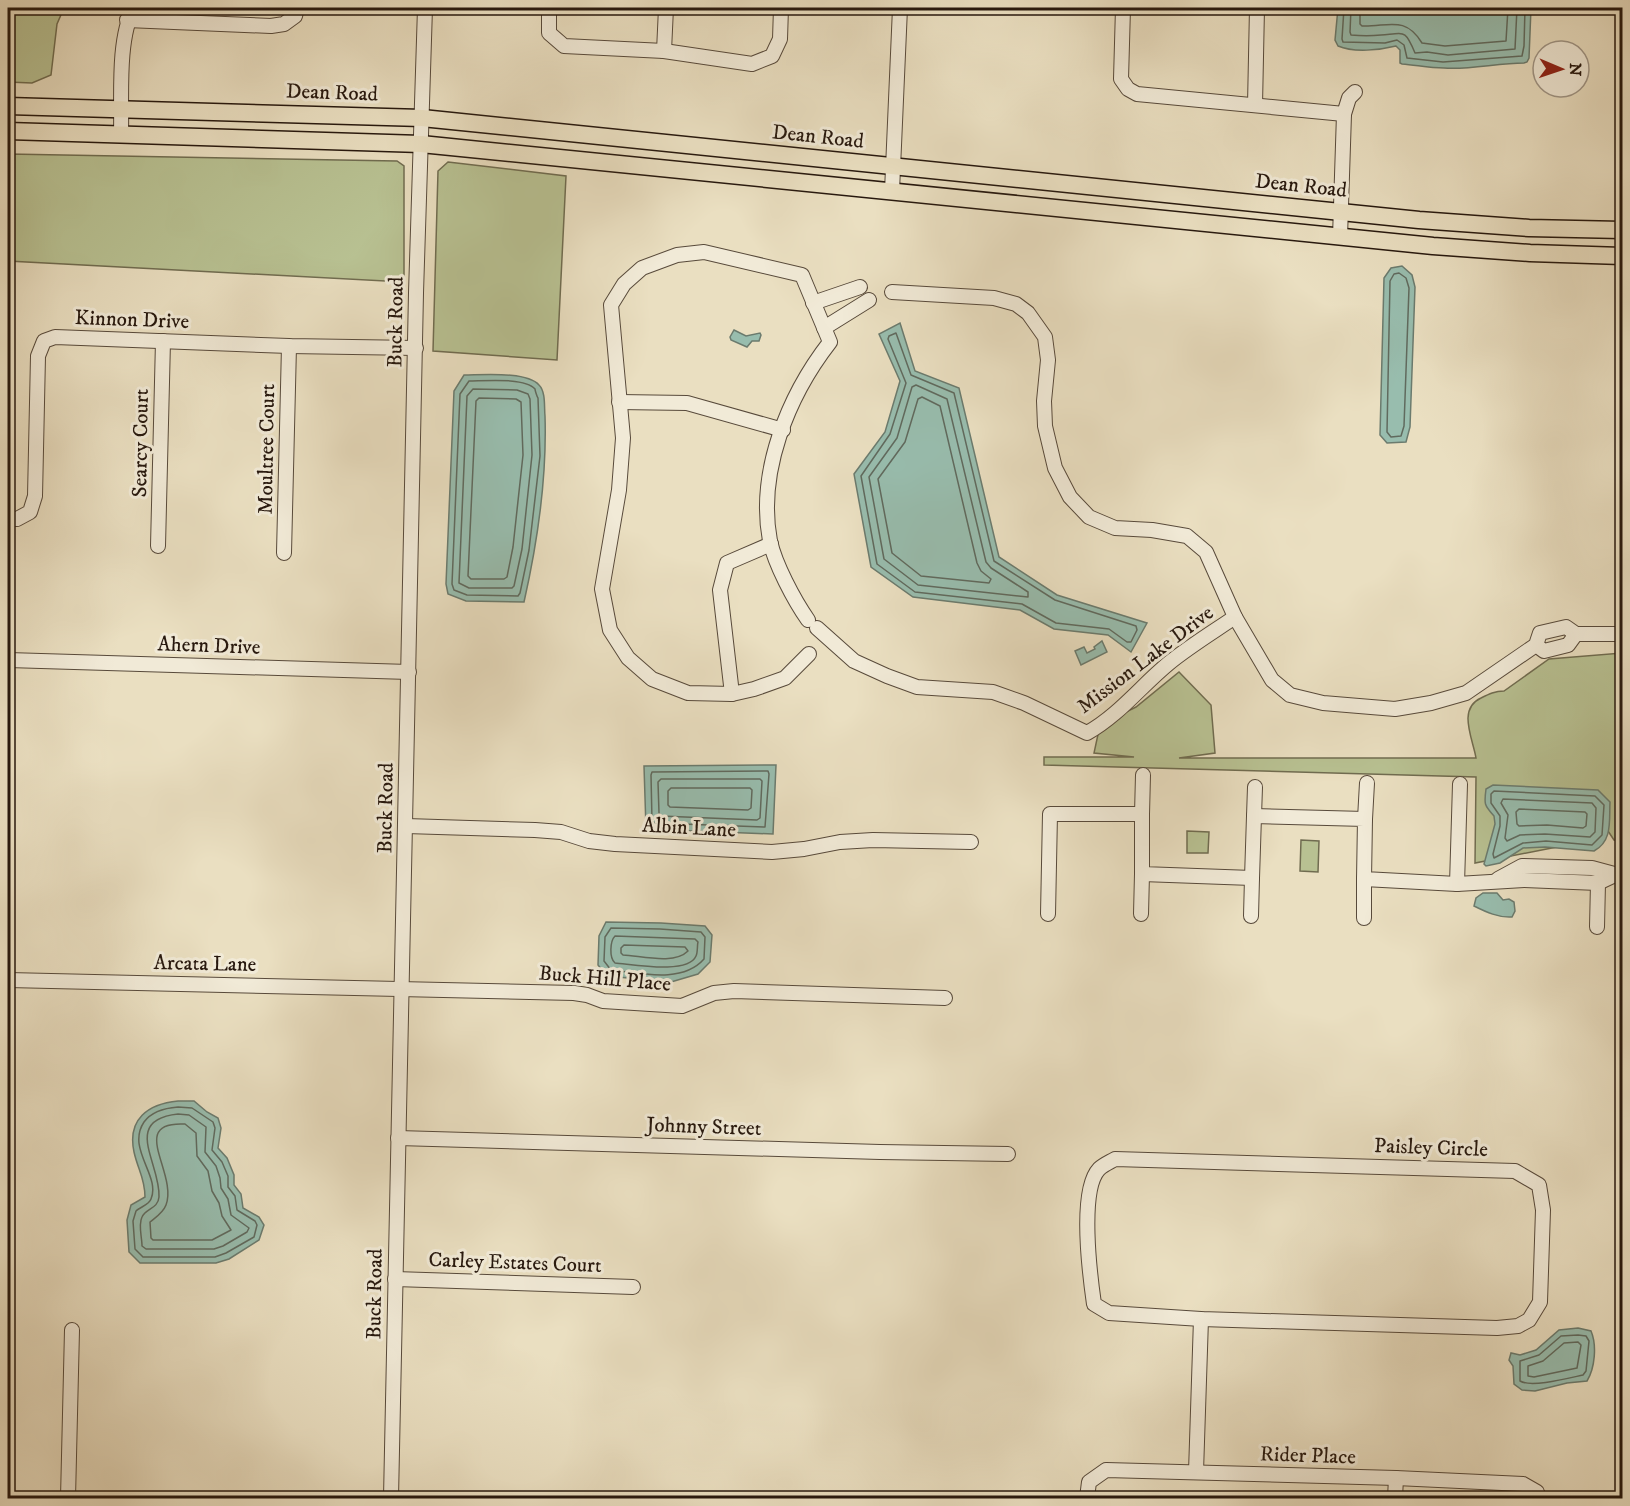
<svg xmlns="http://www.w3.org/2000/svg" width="1630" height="1506" font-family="'IM FELL DW Pica',serif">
  <rect width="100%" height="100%" fill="#eadfc1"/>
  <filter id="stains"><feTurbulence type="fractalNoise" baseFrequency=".00333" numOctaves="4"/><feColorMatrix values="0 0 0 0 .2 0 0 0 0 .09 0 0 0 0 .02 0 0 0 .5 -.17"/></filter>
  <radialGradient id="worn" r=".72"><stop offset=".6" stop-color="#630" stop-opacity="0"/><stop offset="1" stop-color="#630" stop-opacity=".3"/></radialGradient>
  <!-- green -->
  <g fill="#b8c192" stroke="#706c50" stroke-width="1.5">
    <path d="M8,8H64L57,24L51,75L32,83L8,82Z"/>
    <path d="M8,154L397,161L404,166V282L8,261Z"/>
    <path d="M448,162L566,176L557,360L433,351L438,171Z"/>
    <path d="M1622,653V842L1614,840L1608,831L1557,847L1475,863L1476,777L1044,765V757H1134L1094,753L1100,725L1136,707L1179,672L1211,705L1215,753L1179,758H1476C1473,739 1457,709 1481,698C1489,694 1495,691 1504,691L1549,659Z"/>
    <path d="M1187,831L1209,832L1208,853H1187Z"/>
    <path d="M1301,840L1319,841L1318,872L1300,871Z"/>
  </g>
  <!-- water -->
  <g fill="#98bdae" stroke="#6b7b6e" stroke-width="1.5">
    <path d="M1338,8H1531L1529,58L1527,62L1524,63C1497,63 1470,70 1444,68C1429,68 1416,65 1402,64L1400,63V50L1396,46C1380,50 1354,53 1338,46L1335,40Z"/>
    <path d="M1402,266L1412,275L1415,287L1410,427L1406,442L1387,443L1380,435L1384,278L1391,268Z"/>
    <path d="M900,323L915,371L959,388L999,557L1057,595L1147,623L1131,652L1108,635L1054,629L1020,610L913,597L871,567L854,474L885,432L900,381L879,334Z"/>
    <path d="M734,330L746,336L760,333L761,335L759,341H752L747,347L731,340L730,337Z"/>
    <path d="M464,375C482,375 527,371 539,385C546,392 544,407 545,416C547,479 538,540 524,602L466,601L448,594L446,584L454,391Z"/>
    <path d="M1102,641L1107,652L1081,665L1075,651L1084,647L1087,653L1095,649L1094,647Z"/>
    <path d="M776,765L773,834L646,829L644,766Z"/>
    <path d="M1493,785L1598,790L1610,802C1609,820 1613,841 1594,851L1545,847L1523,848L1500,863L1486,866L1484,864L1495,824L1494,816C1484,805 1484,804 1486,789Z"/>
    <path d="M1483,893H1497L1503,900L1509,899L1514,902L1515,911L1512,917C1499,918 1486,912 1474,906L1476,898Z"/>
    <path d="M606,922L661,923L705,926L712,935L710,962L698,974L671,982L607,976L598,965L599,936Z"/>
    <path d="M178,1101H194L207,1112L218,1118L221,1128L218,1148L227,1158L234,1175V1185L241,1194L243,1208L259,1217L264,1225L259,1240L229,1259L216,1263H140L129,1252L127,1220L131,1205L145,1197C145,1178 138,1170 134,1152C127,1119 148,1104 178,1101Z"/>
    <path d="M1578,1328L1591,1331C1597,1345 1595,1368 1587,1381L1567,1383L1535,1391L1522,1390L1514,1384L1513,1366L1509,1360L1511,1353L1520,1355L1536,1350L1559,1330Z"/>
  </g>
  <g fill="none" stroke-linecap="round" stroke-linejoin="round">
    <!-- shore -->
    <g stroke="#606a5e" stroke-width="1.5">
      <path d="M1344,8L1342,39L1343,42L1385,43L1397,40L1404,45L1407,58L1443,62L1522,56L1524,46L1525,8"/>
      <path d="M1351,8L1350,32L1351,35C1361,36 1372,36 1381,35C1405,33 1405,29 1415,53L1427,52L1448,55L1515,49L1517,8"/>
      <path d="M1360,8V24L1362,26C1388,27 1405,15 1422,43L1445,46L1506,41L1508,8"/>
      <path d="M1399,273L1406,278L1409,288L1404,426L1401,436L1391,437L1387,432L1390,281L1394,274Z"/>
      <path d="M896,333L911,375L954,393L994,561L1055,600L1136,626L1137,630L1131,642H1127L1109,629L1056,623L1022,604L915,592L877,564L861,476L890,434L906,383L888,339L889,336Z"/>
      <path d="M469,381C483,381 525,377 535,389C535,390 537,397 538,398L540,456L529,550L520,593L518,596L467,595L454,590L452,584L460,394Z"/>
      <path d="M916,385L947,399L986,562L991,568L1028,592V597L918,585L884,559L869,477L897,438L912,387Z"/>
      <path d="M473,389L517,390L528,394L530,399L532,455L522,549L514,586L512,588H469L459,583L467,396Z"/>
      <path d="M922,397L940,406L977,563L981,571L991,579L989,583L921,576L892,553L878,479L905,442L918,399Z"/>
      <path d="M479,398L516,399L521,402L523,455L513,547L507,577L504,579H471L468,576L476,401Z"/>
      <path d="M768,771L769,774L765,827L655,823L652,821L651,775L652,772Z"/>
      <path d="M661,779H760L762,781L760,818L757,820L661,816L659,813L658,782Z"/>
      <path d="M671,788H750L752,790L751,808L748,810L670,807L668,805V791Z"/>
      <path d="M1494,791L1595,796L1604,805L1602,835L1592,845L1546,841L1523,843L1494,858L1493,854L1500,826V816L1491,803V794Z"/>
      <path d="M1503,799L1592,803L1596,808L1595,832L1590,837L1545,834L1520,835L1507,841L1505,838L1508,815L1501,803Z"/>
      <path d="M1519,809L1585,812L1587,814L1586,826L1583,828L1547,825L1519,826L1517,824L1516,812Z"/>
      <path d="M611,928L660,929L701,932L705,937L704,959C682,984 640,973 611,970L604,961L605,937Z"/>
      <path d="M615,936L695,939L698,942C697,945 698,952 696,956C688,975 631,964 615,963C609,958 610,941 615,936Z"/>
      <path d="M624,945L685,947L688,951C674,965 642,956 623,955L621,953V948Z"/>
      <path d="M178,1107L192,1108L213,1122L215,1128L212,1150L222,1162L228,1176V1187L235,1196L237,1210L255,1221L257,1225L254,1237L226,1253L215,1257H143L135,1249L133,1221L136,1211C140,1207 149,1205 151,1199C161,1176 126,1149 144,1122C152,1111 165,1108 178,1107Z"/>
      <path d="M178,1114L189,1115L206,1127L205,1152L216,1166L220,1178L221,1188L228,1199L231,1215L249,1228L247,1232L223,1246L214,1249H146L142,1246C142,1237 138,1225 142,1217C146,1208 158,1209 159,1197C161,1164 121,1120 178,1114Z"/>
      <path d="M185,1124L196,1133L197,1156L208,1171L212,1191L219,1203L222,1216L231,1230L212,1240H153L151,1238L150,1222C156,1217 163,1213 166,1205C178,1173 127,1121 185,1124Z"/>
      <path d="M1578,1335L1586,1336L1589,1341L1586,1371L1583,1375C1569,1378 1531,1388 1520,1381V1361L1539,1355L1561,1336Z"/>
      <path d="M1578,1342L1581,1345L1577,1368L1534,1377L1528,1376V1366L1543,1361L1564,1343Z"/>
    </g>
    <defs>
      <g id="minor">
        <path d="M549,8V33L564,46L664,51L752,64L772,56L780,39L781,8"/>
        <path d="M1123,8L1121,79L1128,89L1137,94L1344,114"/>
        <path d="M127,20L271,26L284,24L295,16L297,8"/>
        <path d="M664,51L666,8"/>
        <path d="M1255,105L1257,8"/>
        <path d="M121,134C122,98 117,39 134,8"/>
        <path d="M892,191L900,8"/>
        <path d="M1340,237L1344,114L1349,98L1355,92"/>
        <path d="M892,292L994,298L1016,304L1028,313L1045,337L1048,360L1044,401L1045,426L1055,468L1070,497L1089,517L1115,528L1152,530L1187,536L1206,552L1235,617L1272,680L1290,695L1323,703L1395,709L1431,703L1466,693L1536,645L1540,633L1566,627L1576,634L1568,645L1544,651L1536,645"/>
        <path d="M813,303L860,287"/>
        <path d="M824,328L869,300"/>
        <path d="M619,402L687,403L783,430"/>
        <path d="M8,519H17L30,512L35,496L38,356L44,341L55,337L289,346L416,348"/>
        <path d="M158,546L163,341"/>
        <path d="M284,553L289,346"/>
        <path d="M808,620C794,600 775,564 770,541C757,472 788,396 830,342L802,275L704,252L677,255L642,268L624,284L611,305L623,438L619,490L602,589L610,630L628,658L652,679L688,693L732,694L754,689L785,678L809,654"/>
        <path d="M817,628L854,661L887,676L917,687L993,692L1024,703L1087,733C1119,715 1141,686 1169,663C1190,646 1213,632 1235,617"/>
        <path d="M1576,634H1622"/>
        <path d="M8,660L409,672"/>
        <path d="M732,694L720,590L727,563L771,544"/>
        <path d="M1142,814L1143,775"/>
        <path d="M1254,816L1255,787"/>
        <path d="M1365,819L1367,783"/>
        <path d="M406,826L535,830L561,832L589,841L615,844L772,852L804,849L840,842L873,840L971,842"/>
        <path d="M1498,879L1522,866L1592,868L1618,875"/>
        <path d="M1457,884L1460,784"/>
        <path d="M1048,914L1050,814H1142V874L1252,878L1254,816L1365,819L1364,879L1457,884L1524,880L1598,883L1615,875"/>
        <path d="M1141,914L1142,874"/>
        <path d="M1251,916L1252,878"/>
        <path d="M1364,918V879"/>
        <path d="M1597,927L1598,883"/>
        <path d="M8,980L574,993L587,995L603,1001L682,1006L714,993L734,991L945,998"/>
        <path d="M398,1138L880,1152L1008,1154"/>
        <path d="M1115,1159L1515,1171L1539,1185L1543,1210L1540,1302L1529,1320L1518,1326L1497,1328L1201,1319L1109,1313L1094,1304C1090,1276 1079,1190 1099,1169C1103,1165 1110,1162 1115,1159Z"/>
        <path d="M395,1279L633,1287"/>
        <path d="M1196,1472L1201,1319"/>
        <path d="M68,1498L72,1330"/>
        <path d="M391,1498L416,293L425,8"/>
        <path d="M1087,1498L1089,1482L1106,1470L1396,1478L1523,1484L1537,1492L1538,1498"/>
        <path d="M1395,1498L1396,1478"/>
      </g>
      <g id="major">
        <path d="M8,106L422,118L1419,220L1529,228L1622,230"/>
        <path d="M8,131L421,144L1433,246L1530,253L1622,256"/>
      </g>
    </defs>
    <!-- minor casing -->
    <use href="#minor" stroke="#584a3b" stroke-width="16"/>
    <!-- major casing -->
    <use href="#major" stroke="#27180e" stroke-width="19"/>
    <!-- minor -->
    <use href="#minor" stroke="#f1ead7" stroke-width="14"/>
    <!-- major -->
    <use href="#major" stroke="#eadfc1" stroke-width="16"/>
  </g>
  <g text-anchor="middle" stroke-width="6" stroke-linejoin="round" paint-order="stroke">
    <!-- street labels -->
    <g font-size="21" fill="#27180e" stroke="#f1ead7">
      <text transform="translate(332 92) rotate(2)" y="7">Dean Road</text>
      <text transform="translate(818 136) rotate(6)" y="7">Dean Road</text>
      <text transform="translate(1301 185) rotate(6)" y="7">Dean Road</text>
      <text transform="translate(132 319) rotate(2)" y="7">Kinnon Drive</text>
      <text transform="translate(395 322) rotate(-89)" y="7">Buck Road</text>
      <text transform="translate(140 443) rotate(-89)" y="7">Searcy Court</text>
      <text transform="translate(266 449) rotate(-89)" y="7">Moultree Court</text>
      <text transform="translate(209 645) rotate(2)" y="7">Ahern Drive</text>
      <text transform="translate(1145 659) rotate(-37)" y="7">Mission Lake Drive</text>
      <text transform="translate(385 808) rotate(-89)" y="7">Buck Road</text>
      <text transform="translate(689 827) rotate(3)" y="7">Albin Lane</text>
      <text transform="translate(205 963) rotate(1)" y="7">Arcata Lane</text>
      <text transform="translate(605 978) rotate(5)" y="7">Buck Hill Place</text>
      <text transform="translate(704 1126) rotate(2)" y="7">Johnny Street</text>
      <text transform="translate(1431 1147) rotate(2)" y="7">Paisley Circle</text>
      <text transform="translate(515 1262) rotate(2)" y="7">Carley Estates Court</text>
      <text transform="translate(374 1294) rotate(-89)" y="7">Buck Road</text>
      <text transform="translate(1308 1455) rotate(2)" y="7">Rider Place</text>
    </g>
  </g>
  <!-- margin -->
  <rect width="1630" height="1506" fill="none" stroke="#eadfc1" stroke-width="30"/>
  <rect x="9" y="9" width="1612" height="1488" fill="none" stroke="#27180e" stroke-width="3"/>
  <rect x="15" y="15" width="1600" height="1476" fill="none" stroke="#27180e" stroke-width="1.5"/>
  <!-- north arrow -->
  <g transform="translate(1561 69) rotate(92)"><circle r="28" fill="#f1ead7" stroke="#a09687" stroke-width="1.5"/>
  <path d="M0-4.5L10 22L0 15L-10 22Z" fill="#8f2418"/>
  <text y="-9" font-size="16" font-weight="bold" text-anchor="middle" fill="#27180e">N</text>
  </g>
  <rect width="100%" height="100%" filter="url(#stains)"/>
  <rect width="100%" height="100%" fill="url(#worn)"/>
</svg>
